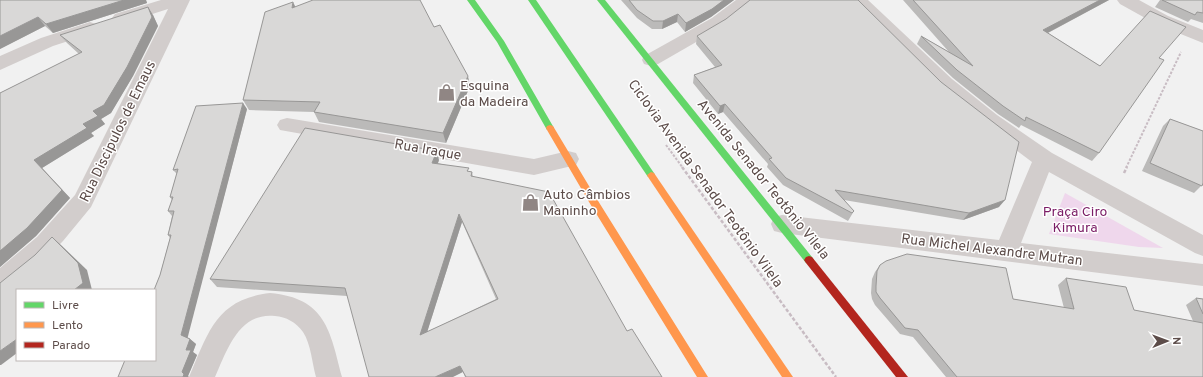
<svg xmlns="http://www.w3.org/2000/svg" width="1203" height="377" font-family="Overpass,sans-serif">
  <rect width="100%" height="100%" fill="#f1f1f1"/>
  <!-- green -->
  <path fill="#efd7ec" d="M1065,193L1163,248L1139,247L1049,234Z"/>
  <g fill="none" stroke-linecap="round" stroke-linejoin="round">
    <!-- path-far1 -->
    <g stroke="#c8bcc3" stroke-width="2" stroke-dasharray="2.5 1.5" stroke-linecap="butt">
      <path d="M666,145L683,168"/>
      <path d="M1126,168L1181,52"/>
    </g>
    <!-- path -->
    <g stroke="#c8bcc3" stroke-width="2.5" stroke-dasharray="3.5 2" stroke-linecap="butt">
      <path d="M682,167L836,377"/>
      <path d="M1124,173L1127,167"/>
    </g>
    <!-- street -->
    <g fill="#d2cdcc" fill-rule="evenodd">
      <path d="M161,0H190L91,207L63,241L43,261L9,289L0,292V268L37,237L75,195L168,9L121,24L115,22L112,18L115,14Z"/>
      <path d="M736,0H756L724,26L658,64L651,66L644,64L642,60L644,56L712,18Z"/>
      <path d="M849,0H868L952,79L997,115L1052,153L1203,235V256L1195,253L1049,172L1021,243L1203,264V286L782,233L774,231L771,224L774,217L782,215L999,240L1032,162L983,125L938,89Z"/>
      <path d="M1117,0H1139L1168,16L1203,30V43L1156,24L1120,4Z"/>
      <path d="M90,22L96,24L99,28L96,32L53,46L0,70V56L41,38Z"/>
      <path d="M287,118L534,159L568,151L576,153L579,159L576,165L534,175L280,130L277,125L280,120Z"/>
      <path d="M270,293C326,298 330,331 342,377H316C312,363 311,344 303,332C296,322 286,317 275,316C239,312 227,350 215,377H189C208,333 216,299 270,293Z"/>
    </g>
    <!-- fast -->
    <g fill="#63d668" fill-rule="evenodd">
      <path d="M467,0H475L504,41L554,128L553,130H547L497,42Z"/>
      <path d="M528,0H536L654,173L655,175L654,177H648Z"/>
      <path d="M597,0H605L812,257L814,260L812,263L809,264L806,263Z"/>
    </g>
    <!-- slow -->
    <g fill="#ff974d" fill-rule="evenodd">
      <path d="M550,125L553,126L595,196L708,377H697L589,202L547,130L546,128L547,126Z"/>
      <path d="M651,172L654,173L793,377H782L648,177L647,175Z"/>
    </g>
    <!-- jam -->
    <path fill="#b3261e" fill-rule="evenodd" d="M809,256L812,257L908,377H896L806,263L804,260L806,257Z"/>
  </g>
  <!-- wall -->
  <g fill="#bbbab9" fill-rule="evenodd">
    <path d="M0,0H146L147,3L53,33L45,26L0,49Z"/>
    <path d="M621,0H734L711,17L685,32L677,22L662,29H652L637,18Z"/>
    <path d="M903,0H1109L1048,33L1100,66L1159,58L1099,153L1092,161L1021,125L1019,128L998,114L953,78L917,44L921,36L949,52Z"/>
    <path d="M1160,0H1203V23L1191,19L1188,22L1155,7Z"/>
    <path d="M295,7L434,27L470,86L446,143L319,122L314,112L249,110L243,100Z"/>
    <path d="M153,15L158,26L133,76L111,113L101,119L105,124L91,133L94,136L42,168L70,198L36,236L0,267V93L79,54L67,43L60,35Z"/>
    <path d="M697,36L999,207L963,220L844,200L854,211L848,221L783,185L767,167L768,164L723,112L718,114L693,83L694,75L715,67L696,44Z"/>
    <path d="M247,109L187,337L190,339L196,344L193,352L197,355L188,376L155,360L160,275L170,238L168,235L172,216L168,211L172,200L170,197L177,174L173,170Z"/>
    <path d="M1170,119L1203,131V184L1194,193L1142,171L1163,126Z"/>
    <path d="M439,160L438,163L472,172L473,177L627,331L662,377H465L463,372L347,296L217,287L210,279ZM462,222L496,299L427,332Z"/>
    <path d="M880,265L1013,299L1064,308L1058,285L1066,278L1134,310L1193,321L1186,305L1196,298L1203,299V377H946L913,337L900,334L875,305L872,299L871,293L872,279L875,272Z"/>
  </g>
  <!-- shaded-wall -->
  <g fill="#989796">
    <path d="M124,0H146L147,3L53,33L46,24Z"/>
    <path d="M724,0H734L711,17L685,32L686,23Z"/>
    <path d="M1100,0H1109L1038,38L1043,30Z"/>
    <path d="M293,2L298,12L292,8Z"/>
    <path d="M148,7L153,15L158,26L133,76L111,113L101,119L105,124L91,133L94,136L42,168L70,198L36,236L0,267V251L34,160L83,124L93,111Z"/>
    <path d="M678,14L677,22L662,29L663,21Z"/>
    <path d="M38,17L45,26L0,49V36Z"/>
    <path d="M468,76L470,86L446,143L443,133Z"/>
    <path d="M243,103L247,109L187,340L181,335Z"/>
    <path d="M725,104L723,112L718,114L720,106Z"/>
    <path d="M437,151L439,160L435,171L432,163Z"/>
    <path d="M1005,200L999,207L963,220L969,213Z"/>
    <path d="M459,214L462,222L424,342L420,335Z"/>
    <path d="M52,237L61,245L87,270L92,290H74Z"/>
    <path d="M17,339V353L1,365H0V351Z"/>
    <path d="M190,339L196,344L193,352L197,355L188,376L189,377H183L182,372L186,350Z"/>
    <path d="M460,366L463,372L453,377H435Z"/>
  </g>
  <!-- building -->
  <g fill="#d9d8d7" stroke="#989796" fill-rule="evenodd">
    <path d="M0,0H124L46,24L38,17L0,36Z"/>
    <path d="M313,0H420L434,27L440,25L468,76L443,133L314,112L320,102L243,100L265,12L293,2L292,8Z"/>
    <path d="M629,0H724L712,9L686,23L678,14L663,21H653L637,10Z"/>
    <path d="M750,0H858L941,82L1019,142L1005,200L969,213L835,190L854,211L852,213L786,178L769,159L772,158L725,104L720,106L694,75L722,65L697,36L726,19Z"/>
    <path d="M913,0H1100L1043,30L1100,66L1150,11L1186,27L1159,58L1164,60L1099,153L1026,117L1025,121L1003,106L957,70L921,36L973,66Z"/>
    <path d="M1162,0H1203V13L1197,12L1195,15Z"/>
    <path d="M148,7L152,17L127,67L104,105L93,111L98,116L83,124L87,128L34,160L62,190L27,228L0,251V93L82,52L60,35Z"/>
    <path d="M243,103L181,335L190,339L186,350H191L182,372L184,374L183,377H118L125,360H155L154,290L160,275L171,235H168L174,211H168L173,197H170L178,169L173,170L196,106Z"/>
    <path d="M1170,119L1203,131V183L1202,186L1150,163Z"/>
    <path d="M305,128L437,151L432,163L469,168L467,171L472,172L471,176L549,192L627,331L632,329L662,377H466L460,366L435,377H369L345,288L210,279ZM459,214L498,299L420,335Z"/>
    <path d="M52,237L78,263L83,283L74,290H17V339L0,351V283L35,255Z"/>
    <path d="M907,254L1006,268L1013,299L1074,309L1066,278L1126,287L1134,310L1203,323V377H957L918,330L905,328L880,298L876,292V286L877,271L880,265L886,261Z"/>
    <path d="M1196,298L1203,299V314Z"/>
  </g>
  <!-- icons -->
  <defs>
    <symbol id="shop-bare" viewBox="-9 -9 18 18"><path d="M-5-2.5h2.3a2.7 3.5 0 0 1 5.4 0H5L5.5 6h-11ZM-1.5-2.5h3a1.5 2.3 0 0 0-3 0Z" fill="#908684" stroke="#fff" stroke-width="2.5" paint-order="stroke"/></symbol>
  </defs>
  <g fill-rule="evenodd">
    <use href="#shop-bare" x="434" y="80" width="25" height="25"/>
    <use href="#shop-bare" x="518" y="190" width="25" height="25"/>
  </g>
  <g text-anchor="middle" stroke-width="3" stroke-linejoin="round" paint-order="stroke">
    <!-- poi labels -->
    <g font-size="14" fill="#5c4c49" stroke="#fff" text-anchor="start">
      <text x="460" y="90">Esquina<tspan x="460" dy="16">da Madeira</tspan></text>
      <text x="543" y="199">Auto Câmbios<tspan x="543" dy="16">Maninho</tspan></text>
    </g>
    <!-- street labels -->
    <g font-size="14" fill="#5c4c49" stroke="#fff">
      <text transform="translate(117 131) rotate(-64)" y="5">Rua Discipulos de Emaus</text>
      <text transform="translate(428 149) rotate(10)" y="5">Rua Iraque</text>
      <text transform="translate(764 179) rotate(51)" y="5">Avenida Senador Teotônio Vilela</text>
      <text transform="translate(706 183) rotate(54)" y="5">Ciclovia Avenida Senador Teotônio Vilela</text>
      <text transform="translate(992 249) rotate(7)" y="5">Rua Michel Alexandre Mutran</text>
    </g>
    <!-- park labels -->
    <g font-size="14" fill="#7a1c65" stroke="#fff">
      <text x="1075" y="216">Praça Ciro<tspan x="1075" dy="16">Kimura</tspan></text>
    </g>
  </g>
  <!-- legend -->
  <rect x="16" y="289" width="140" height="72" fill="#ffffff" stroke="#beb7b6"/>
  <rect x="24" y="302" width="20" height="6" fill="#63d668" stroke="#beb7b6"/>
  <text x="52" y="309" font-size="12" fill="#5c4c49">Livre</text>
  <rect x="24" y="322" width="20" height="6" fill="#ff974d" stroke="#beb7b6"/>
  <text x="52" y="329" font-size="12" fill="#5c4c49">Lento</text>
  <rect x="24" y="342" width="20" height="6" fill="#b3261e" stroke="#beb7b6"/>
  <text x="52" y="349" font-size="12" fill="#5c4c49">Parado</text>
  <!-- north arrow -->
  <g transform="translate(1167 341) rotate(89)" stroke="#ffffff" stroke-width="3" paint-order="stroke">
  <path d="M0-3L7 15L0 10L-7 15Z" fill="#5c4c49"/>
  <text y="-6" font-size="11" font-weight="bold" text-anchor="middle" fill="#5c4c49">N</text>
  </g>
</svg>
